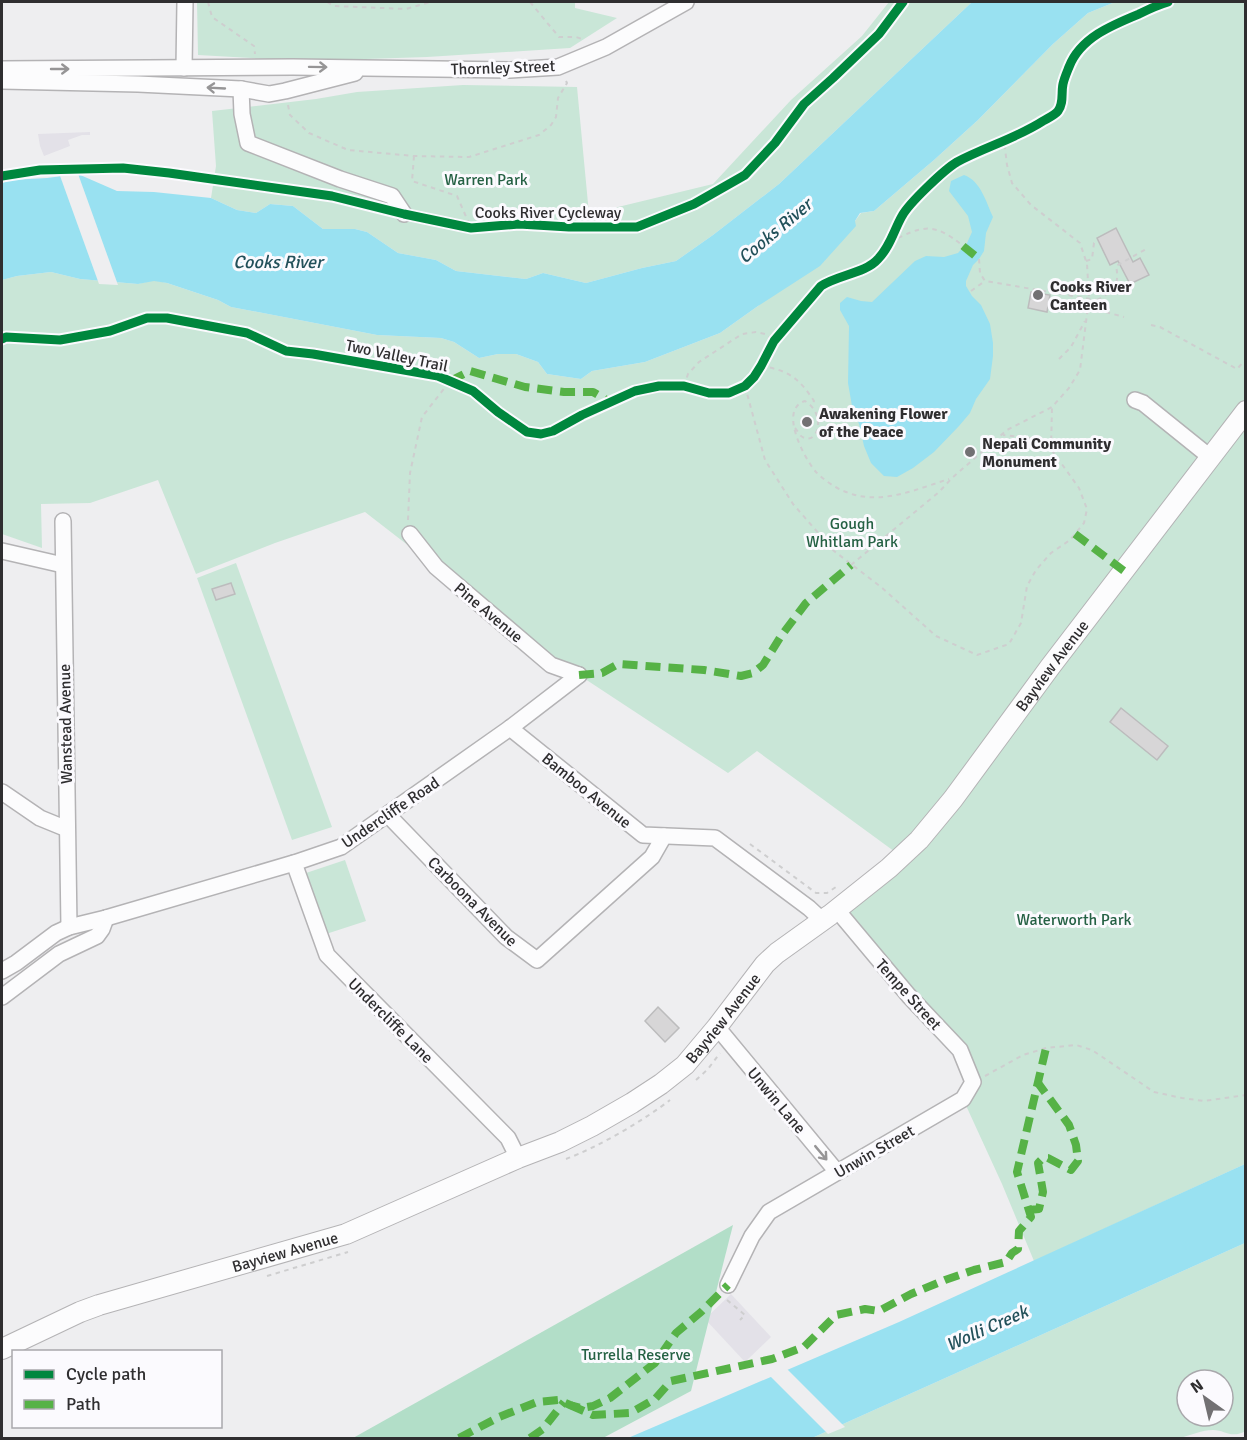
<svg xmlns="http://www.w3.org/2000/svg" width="1247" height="1440" font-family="Signika,sans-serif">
  <rect width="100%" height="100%" fill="#eeeef0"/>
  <!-- built -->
  <g fill="#e3e1e8">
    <path d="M90,132V135H82L68,140L70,146L44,156L40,146L38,134Z"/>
    <path d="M731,1294L771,1337L745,1362L705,1319Z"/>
  </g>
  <!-- green -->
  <g fill="#c9e6d7" fill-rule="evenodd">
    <path d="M197,2H575V8L617,18L570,48L427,57L305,61L198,55Z"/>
    <path d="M889,2H972L779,184L713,235L676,261L642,268L586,283L543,273L526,279L456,271L436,260L398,253L367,232L355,229H323L293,206L270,204L256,213L237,210L211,198L216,166L212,111L316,99L357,92L463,85L577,87L589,214L713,184L791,100L862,36Z"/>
    <path d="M1115,2H1245V1164L1034,1261L1002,1184L963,1099L973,1082L960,1050L830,915L902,857L757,751L728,773L579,675L551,665L436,567L365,512L275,543L196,574L158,480L90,503L41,504L42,548L2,534V280L17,276L51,272L80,279L138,284L154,280L167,283L218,300L231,307L263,313L377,335L441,338L454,342L479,358L498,354H516L538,362L547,374L581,379L592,371L645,362L720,333L758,306L855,221L861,213L874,211L934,160L978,120L1053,44L1088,13Z"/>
    <path d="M236,563L332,827L292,840L197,578Z"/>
    <path d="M345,860L366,921L326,934L306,873Z"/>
    <path d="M1245,1243L1246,1431C1231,1439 1225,1430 1213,1430C1202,1430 1191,1435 1180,1438H812ZM1187,1380H1223V1416H1187Z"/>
  </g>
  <!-- forest -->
  <path fill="#b2dec8" d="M733,1225L691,1391L603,1438H353Z"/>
  <!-- water -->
  <g fill="#99e1f1">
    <path d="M972,2H1115L1088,13L1053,44L978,120L934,160L874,211L860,213L855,221L856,226L820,266L758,306L720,333L645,362L592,371L581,379L547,374L538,362L516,354H498L479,358L454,342L441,338L377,335L263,313L231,307L218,300L167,283L154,281L138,284L80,279L51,272L17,276L2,280V183L11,180L47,178L78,174L117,191L154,192L211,198L237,210L256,213L270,204L293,206L323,229H355L367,232L398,253L436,260L456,271L526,279L543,273L586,283L642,268L676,261L713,235L779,184Z"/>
    <path d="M964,175C981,181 986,202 993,217L986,233L984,251L979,259L973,265L966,281V286L972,296L981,305L990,324L993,343V356L990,379L976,399L970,413L959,426L934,452L913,468L897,477L884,476L871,463L864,446L859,424L852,406L848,383L849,326L840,310V303L847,297L861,301L872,302L915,261L926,256L944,257L958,253L967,243L972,232L968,216L949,191L951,181Z"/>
    <path d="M1245,1164V1243L812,1438H628L899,1322Z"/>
  </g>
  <!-- pier -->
  <g fill="#eeeef0">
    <path d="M77,171L118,285L99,284L59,173Z"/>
    <path d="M785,1367L845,1427L828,1434L768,1374Z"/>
  </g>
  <!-- building -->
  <g fill="#d7d6d7" stroke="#bcbcbd" stroke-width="1.5">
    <path d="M1116,228L1133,262L1140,258L1149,275L1130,284L1118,261L1110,265L1097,238Z"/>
    <path d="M1031,292L1050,295L1047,312L1028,308Z"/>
    <path d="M231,583L235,594L216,600L212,589Z"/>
    <path d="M1121,708L1168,746L1157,760L1110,722Z"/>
    <path d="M658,1007L679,1028L665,1042L645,1021Z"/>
  </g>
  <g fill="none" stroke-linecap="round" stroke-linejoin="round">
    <defs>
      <g id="minor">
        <path d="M184,68L185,2"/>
        <path d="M2,69L293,67L510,70L558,67L606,47L686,2"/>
        <path d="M2,81L138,84L241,89L269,94L285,91L355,73"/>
        <path d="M241,89L242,114L248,143L340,179L392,196L404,214"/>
        <path d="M1135,400L1143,403L1210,457"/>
        <path d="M63,521L69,927"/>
        <path d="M410,534L436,567L551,665L579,675"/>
        <path d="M2,551L63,565"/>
        <path d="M510,728L643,835L715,838L809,908L823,921"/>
        <path d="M2,792L40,818L67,829"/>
        <path d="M388,815L506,937L537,960L652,857L664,836"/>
        <path d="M294,863L327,955L508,1138L518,1158"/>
        <path d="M2,971L16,963L56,933L69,927L106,918L294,863L341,847L510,728L579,675"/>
        <path d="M2,997L59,954L97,936L102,929L106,918"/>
        <path d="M717,1027L837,1172"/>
        <path d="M728,1285L752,1236L769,1212L963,1099L973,1082L960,1050L909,996L837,910"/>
      </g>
      <g id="major">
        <path id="s1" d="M2,1349L80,1312L99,1305L346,1234L518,1158L560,1142L592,1126L632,1103L661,1084L685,1065L717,1027L765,964L777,953L830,915L889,868L919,840L953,799L1050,667L1246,411"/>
      </g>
    </defs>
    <!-- minor casing -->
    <use href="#minor" stroke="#b4b3b5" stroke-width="18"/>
    <!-- major casing -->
    <use href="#major" stroke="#b4b3b5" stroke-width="22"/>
    <!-- path -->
    <g stroke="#cececf" stroke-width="2" stroke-dasharray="4.5 4.5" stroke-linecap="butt">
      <path d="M208,2L212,17L254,46L255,54"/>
      <path d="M327,2L334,6L406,9L430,2"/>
      <path d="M530,2L559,37H576L585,40"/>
      <path d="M288,105L290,115L309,133L348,150L414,156L469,157L539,135L551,125L556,117L558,98L567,83L565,79"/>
      <path d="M414,156L412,181L457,196L471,228"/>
      <path d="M890,242C922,226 933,221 963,246"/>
      <path d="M979,259L980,273L985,281L1097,300L1102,311L1124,317"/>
      <path d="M1086,261L1092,259L1094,243L1097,242"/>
      <path d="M971,291L985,281"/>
      <path d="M1097,300C1114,291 1120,285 1116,266L1148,248"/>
      <path d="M1151,325L1160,327L1237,369L1246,359"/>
      <path d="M1059,359L1071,347L1085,321"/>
      <path d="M761,366C788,370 799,378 814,401L812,405"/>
      <path d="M684,386L688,374L699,362L742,334L756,332L765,334L774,341"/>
      <path d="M745,386L765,460L793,504L834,551L881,587L936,636L977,655L1009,644L1021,623L1027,586L1036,570L1051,553L1070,540L1084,523L1087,509L1079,488L1051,449L1029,438L1003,435"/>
      <path d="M795,428C796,429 800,435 801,436C817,448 828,415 805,401C778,409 804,458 816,472C824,480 835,488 846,492C880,506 917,489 949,479"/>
      <path d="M1051,449L1052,407"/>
      <path d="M408,520L410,473L422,417L450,381"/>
      <path d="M851,565L939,492L952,478L1007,430L1052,407L1069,388L1080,370L1089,298L1087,264L1080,243L1031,205L1012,183L1007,165L1004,140"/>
      <path d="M750,844L816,893H827L836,887"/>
      <path d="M985,1076L1023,1055L1046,1048L1076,1045L1092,1050L1154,1092L1182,1098L1204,1101L1246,1095"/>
      <path d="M696,1080L708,1069L720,1053"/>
      <path d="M566,1159C598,1147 643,1121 670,1100"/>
      <path d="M267,1276L348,1252"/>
      <path d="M727,1300L745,1315L740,1320"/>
    </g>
    <!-- minor -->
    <use href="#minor" stroke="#fcfcfd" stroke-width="15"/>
    <!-- major -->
    <use href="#major" stroke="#fcfcfd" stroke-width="20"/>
    <!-- quiet -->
    <g stroke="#56b246" stroke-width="8" stroke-dasharray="15 8" stroke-linecap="butt">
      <path d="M963,246L979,259"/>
      <path d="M450,381L470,371L525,387L564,392H593L610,402"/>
      <path d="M1075,534L1124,571"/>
      <path d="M579,675L602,673L618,664L704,670L741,676L753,673L763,665L781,636L806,603L851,565"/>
      <path d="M1029,1210L1039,1209L1043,1192L1038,1163L1043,1158H1048L1071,1170L1078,1161L1076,1145L1069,1125L1038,1083"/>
      <path d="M570,1405L593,1415L630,1413L655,1399L671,1381L772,1359L804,1347L836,1315L865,1309L879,1311L911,1294L945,1280L974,1270L1006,1262L1012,1253L1018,1249L1019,1231L1031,1217L1017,1172L1046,1048"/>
      <path d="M459,1438L499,1417L537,1402L559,1400L570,1405L581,1408L593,1406L610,1398L655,1363L676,1333L701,1312L728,1285"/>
      <path d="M530,1438L543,1429L564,1402"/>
    </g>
    <defs>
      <g id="cycleway">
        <path d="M2,176L40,170L123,168L169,173L332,196L404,214L471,228L519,224L569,227H637L694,204L745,175L775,143L804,104L833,78L879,34L903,2"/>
        <path d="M2,339L6,337L60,340L110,331L147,318H167L247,333L286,351L313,354L438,376L473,391L498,412L527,432L541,434L553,431L582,415L635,391L659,386H684L709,393H729L745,386L754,377L761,366L774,341L821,286C838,275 866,273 878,259C890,247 894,230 902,216C909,203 945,169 957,162C985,147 1017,138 1043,121C1048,118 1055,115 1058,111C1064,103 1061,93 1063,84C1064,79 1067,72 1069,67C1080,38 1112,25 1139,14C1149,9 1158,5 1168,2"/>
      </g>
    </defs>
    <!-- cycleway casing -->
    <use href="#cycleway" stroke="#fbfafe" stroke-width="13"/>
    <!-- cycleway -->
    <use href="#cycleway" stroke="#00873e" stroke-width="9"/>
  </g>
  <!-- one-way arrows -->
  <defs><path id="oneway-shaft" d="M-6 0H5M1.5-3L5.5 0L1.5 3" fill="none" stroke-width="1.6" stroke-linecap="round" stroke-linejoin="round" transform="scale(1.5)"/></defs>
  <g stroke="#969596">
    <use href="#oneway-shaft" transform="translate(318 67) rotate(1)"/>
    <use href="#oneway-shaft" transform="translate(60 69)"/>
    <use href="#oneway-shaft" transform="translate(216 88) rotate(-177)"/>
    <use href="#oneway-shaft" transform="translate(821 1153) rotate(50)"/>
  </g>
  <!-- markers -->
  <g fill="#727173" stroke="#fbfafe" stroke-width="2">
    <circle cx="1038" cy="295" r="6"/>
    <circle cx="807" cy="422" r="6"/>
    <circle cx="970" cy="452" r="6"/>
  </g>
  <g text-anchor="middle" stroke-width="6" stroke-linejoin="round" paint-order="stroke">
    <!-- street labels -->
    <g font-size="16" fill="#2f2e30" stroke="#fbfafe">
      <text transform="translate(503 67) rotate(-2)" y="6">Thornley Street</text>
      <text x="548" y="218">Cooks River Cycleway</text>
      <text transform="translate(397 355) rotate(12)" y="6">Two Valley Trail</text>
      <text transform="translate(489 612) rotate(40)" y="6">Pine Avenue</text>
      <text dy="6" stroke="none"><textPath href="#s1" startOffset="1290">Bayview Avenue</textPath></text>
      <text transform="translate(65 724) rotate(-91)" y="6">Wanstead Avenue</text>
      <text transform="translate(587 790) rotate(39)" y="6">Bamboo Avenue</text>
      <text transform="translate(390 812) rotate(-34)" y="6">Undercliffe Road</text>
      <text transform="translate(473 901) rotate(45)" y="6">Carboona Avenue</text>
      <text transform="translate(909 994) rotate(48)" y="6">Tempe Street</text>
      <text dy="6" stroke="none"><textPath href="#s1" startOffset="804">Bayview Avenue</textPath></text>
      <text transform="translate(391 1020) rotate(45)" y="6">Undercliffe Lane</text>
      <text transform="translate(777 1100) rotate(50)" y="6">Unwin Lane</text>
      <text transform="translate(874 1151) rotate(-30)" y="6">Unwin Street</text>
      <text dy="6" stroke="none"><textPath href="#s1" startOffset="300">Bayview Avenue</textPath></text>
    </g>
    <!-- park labels -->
    <g font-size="16" fill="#256144" stroke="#fbfafe">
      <text x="486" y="185">Warren Park</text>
      <text x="852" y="529">Gough<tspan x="852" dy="18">Whitlam Park</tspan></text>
      <text x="1074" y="925">Waterworth Park</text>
      <text x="636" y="1360">Turrella Reserve</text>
    </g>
    <!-- poi labels -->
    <g font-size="16" font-weight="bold" fill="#2f2e30" stroke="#fbfafe" text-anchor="start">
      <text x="1050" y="292">Cooks River<tspan x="1050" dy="18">Canteen</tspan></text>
      <text x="819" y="419">Awakening Flower<tspan x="819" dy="18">of the Peace</tspan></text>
      <text x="982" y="449">Nepali Community<tspan x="982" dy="18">Monument</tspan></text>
    </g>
    <!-- water labels -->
    <g font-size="18" font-style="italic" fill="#22505a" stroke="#fbfafe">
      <text transform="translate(775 231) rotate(-40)" y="6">Cooks River</text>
      <text x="278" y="268">Cooks River</text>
      <text transform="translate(987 1328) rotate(-24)" y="6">Wolli Creek</text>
    </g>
  </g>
  <!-- border -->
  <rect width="1247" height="1440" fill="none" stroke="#2f2e30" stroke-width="6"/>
  <!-- legend -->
  <rect x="12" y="1350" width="210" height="78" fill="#fbfafe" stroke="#a9a8ac" stroke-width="1.5"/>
  <rect x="24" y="1370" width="30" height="9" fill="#00873e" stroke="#a9a8ac" stroke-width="1.5"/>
  <text x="66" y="1380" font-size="18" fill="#2f2e30">Cycle path</text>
  <rect x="24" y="1400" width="30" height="9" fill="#56b246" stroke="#a9a8ac" stroke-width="1.5"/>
  <text x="66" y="1410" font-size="18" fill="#2f2e30">Path</text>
  <!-- north arrow -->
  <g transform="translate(1205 1398) rotate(326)"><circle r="28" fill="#fbfafe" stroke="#a9a8ac" stroke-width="1.5"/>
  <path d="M0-4.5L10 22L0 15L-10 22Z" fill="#727173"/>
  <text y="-9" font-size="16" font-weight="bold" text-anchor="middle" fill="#2f2e30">N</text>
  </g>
</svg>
